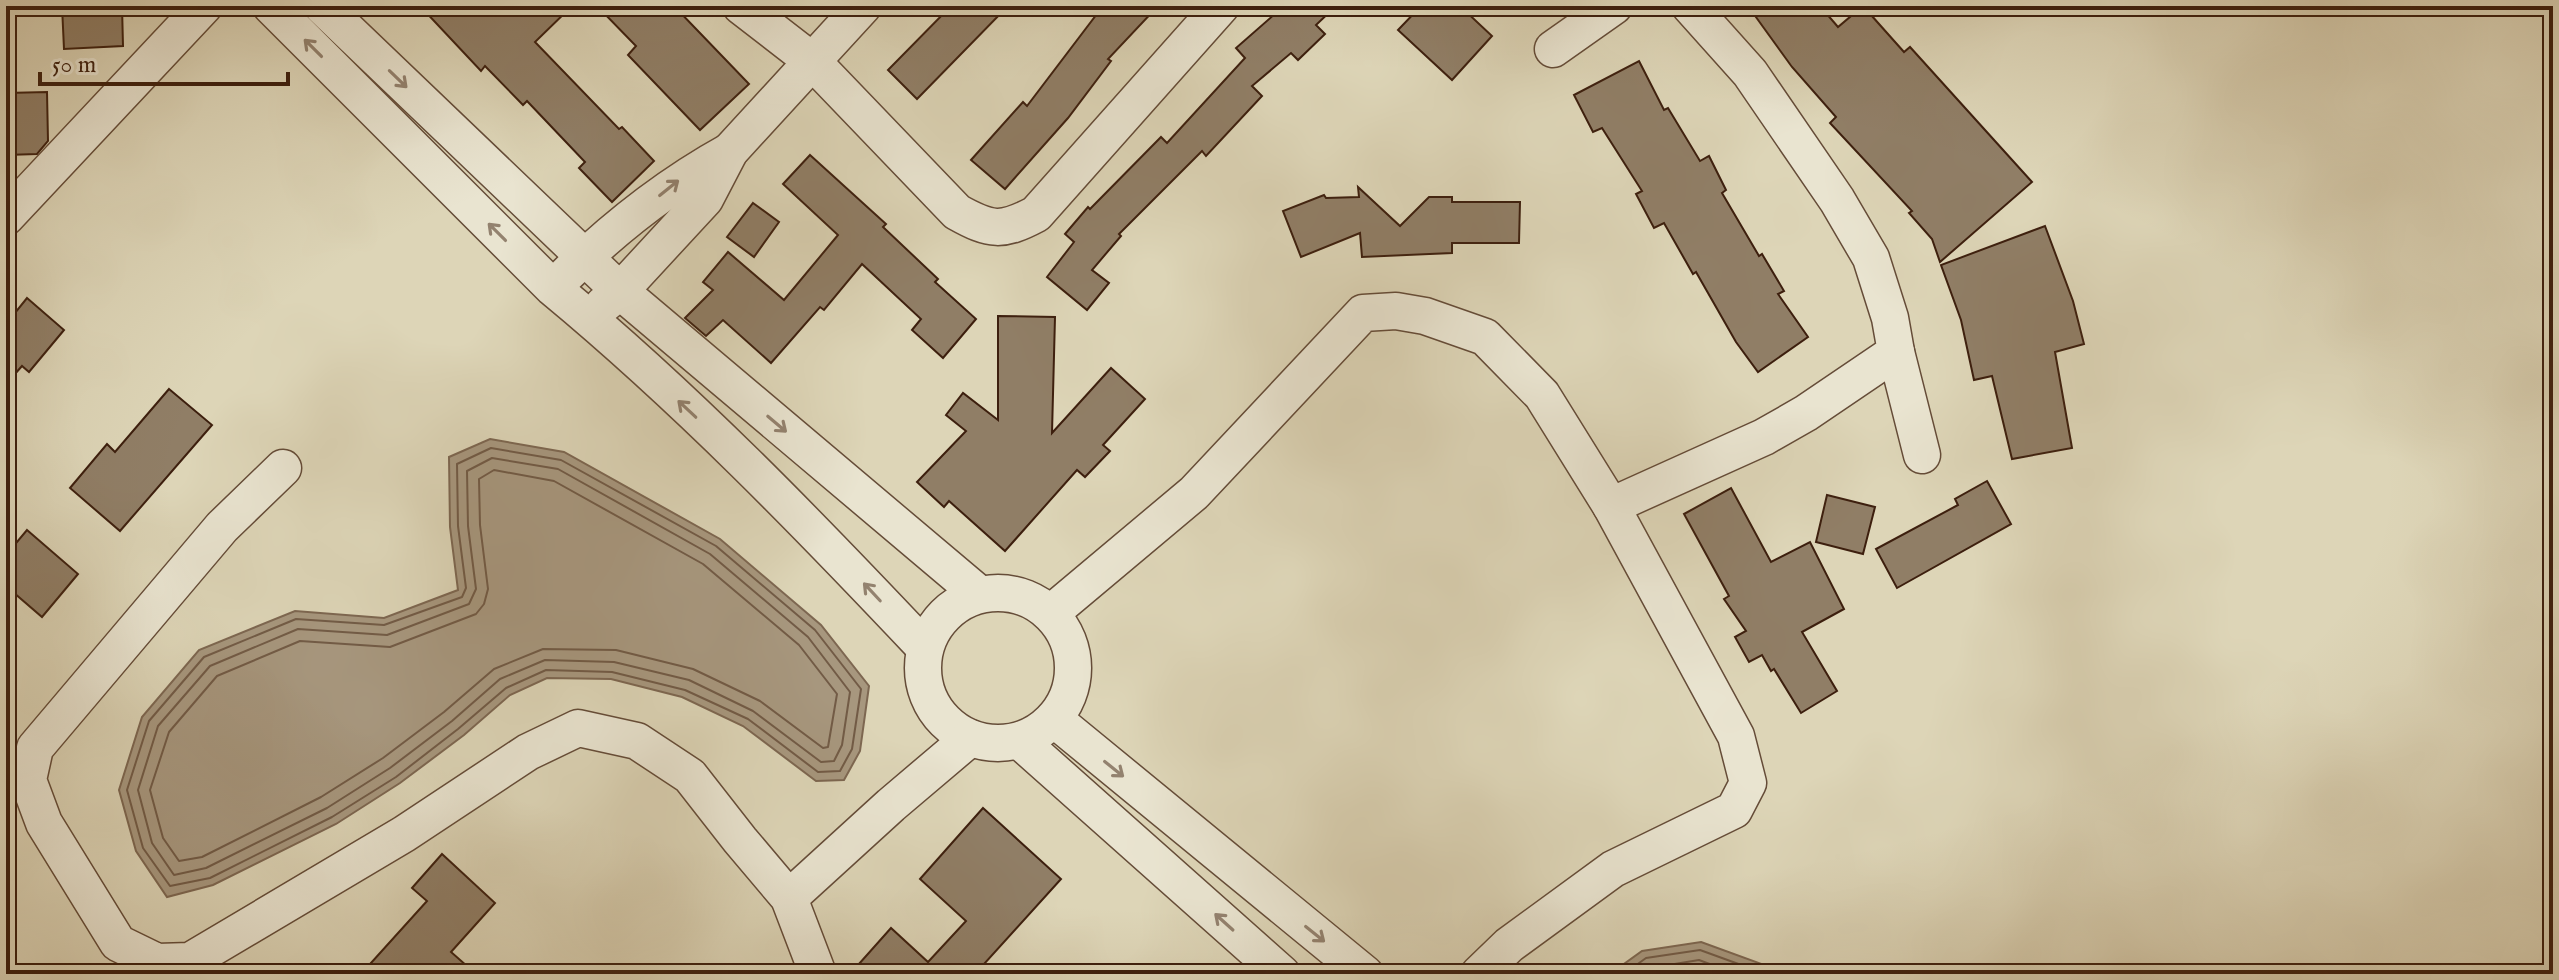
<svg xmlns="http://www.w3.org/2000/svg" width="2559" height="980" font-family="'IM FELL English',serif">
  <rect width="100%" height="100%" fill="#ddd5b7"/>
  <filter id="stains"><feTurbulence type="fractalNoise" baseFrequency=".0025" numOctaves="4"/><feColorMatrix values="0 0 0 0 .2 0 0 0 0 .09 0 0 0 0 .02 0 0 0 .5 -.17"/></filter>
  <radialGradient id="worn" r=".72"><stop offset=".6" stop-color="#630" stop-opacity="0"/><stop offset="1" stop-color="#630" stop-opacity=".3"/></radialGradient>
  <!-- water -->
  <g fill="#a7977e" stroke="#7d6751" stroke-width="2">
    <path d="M490,439L564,452L720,539L821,625L869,686L860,751L844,780L816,781L743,726L682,697L611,679L547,678L510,695L464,735L400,783L336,824L213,885L167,897L136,851L119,790L142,717L199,650L295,611L384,618L458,590L450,527L449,457Z"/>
    <path d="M1701,942L1789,974H1610L1642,951Z"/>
  </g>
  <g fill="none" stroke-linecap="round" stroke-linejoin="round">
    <!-- shore -->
    <g stroke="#725b46" stroke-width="2">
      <path d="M491,448L561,460L716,546L815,630L861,689L852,749L840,771L818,772L748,719L685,690L612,672L546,670L506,688L458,729L396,777L332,817L210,878L170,886L143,848L127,790L149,721L204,657L296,619L384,625L462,597L466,588L458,526L457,464Z"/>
      <path d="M492,458L558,469L710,554L808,637L850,692L842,745L834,761L821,762L753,711L689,680L614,662L545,660L500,679L452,721L390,768L327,808L206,868L174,875L152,843L138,790L158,726L210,666L298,629L387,635L469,604L476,589L468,526L467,471Z"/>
      <path d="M494,470L554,481L703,564L799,645L837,694L828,747L823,748L760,701L693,669L616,650L543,649L494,669L444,712L383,758L321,797L202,857L179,861L163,838L150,790L169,732L217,676L300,641L390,647L476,614L484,604L488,589L480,525L479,479Z"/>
      <path d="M1624,974L1646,958L1700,950L1766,974"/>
      <path d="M1641,974L1650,968L1699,960L1736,974"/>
    </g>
  </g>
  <!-- building -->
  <g fill="#907e66" stroke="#3d1f0e" stroke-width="2">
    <path d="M62,6H122L123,46L64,49Z"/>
    <path d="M420,6H572L535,42L619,129L622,127L654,161L612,202L579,168L585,162L527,101L523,105L485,66L481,71Z"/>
    <path d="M597,6H674L749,84L700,130L628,55L636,46Z"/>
    <path d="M951,6H1008L917,99L888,70Z"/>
    <path d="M1103,6H1158L1108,59L1111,61L1068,118L1005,189L971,160L1023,102L1027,106Z"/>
    <path d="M1284,6H1336L1316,25L1325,34L1298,60L1291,53L1252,86L1262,96L1206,156L1202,151L1119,234L1121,236L1092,270L1109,283L1087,310L1047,277L1074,242L1065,234L1088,207L1090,209L1161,137L1167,143L1245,58L1236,48Z"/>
    <path d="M1421,6H1460L1492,36L1452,80L1398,30Z"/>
    <path d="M1748,6H1820L1838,27L1863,6L1904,52L1910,47L2032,182L1940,262L1932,239L1909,213L1912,211L1830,123L1836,117L1792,67Z"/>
    <path d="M1639,61L1664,110L1668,108L1700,161L1709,156L1726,190L1722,193L1759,256L1762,254L1784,291L1778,294L1808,337L1758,372L1736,342L1696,272L1693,274L1664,223L1654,228L1636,194L1642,191L1602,128L1593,132L1574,95Z"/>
    <path d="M47,92L48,141L37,154L6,155V93Z"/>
    <path d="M810,155L886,224L883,227L938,279L935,282L976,319L943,358L912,330L921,319L862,264L824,310L820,307L771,363L723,320L706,336L685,318L713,290L703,282L728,252L784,300L838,235L783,184Z"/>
    <path d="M1358,187L1400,226L1429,197H1452V202H1520L1519,243H1452V253L1362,257L1360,233L1301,257L1283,211L1324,195L1326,198L1359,197Z"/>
    <path d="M753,203L779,222L754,257L727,237Z"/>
    <path d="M2045,226L2073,301L2084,344L2055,352L2072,448L2012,459L1992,376L1974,380L1961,320L1941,265Z"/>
    <path d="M27,298L64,330L29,372L22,366L6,384V324Z"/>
    <path d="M998,316L1055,317L1052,433L1111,368L1145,399L1103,445L1110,451L1085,477L1077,470L1005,551L949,501L944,507L917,482L966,431L946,415L963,393L998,420Z"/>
    <path d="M169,389L212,425L120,531L70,488L107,444L115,452Z"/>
    <path d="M1987,481L2011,524L1897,588L1876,549L1958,505L1955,499Z"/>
    <path d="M1731,488L1771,562L1810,542L1844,609L1802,632L1837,691L1801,713L1774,669L1771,671L1762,655L1749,662L1735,637L1746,631L1724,599L1729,596L1684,514Z"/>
    <path d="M1827,495L1875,507L1863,554L1816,542Z"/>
    <path d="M27,530L78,574L42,617L6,586V555Z"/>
    <path d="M983,808L1061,879L975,974H850L891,928L928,962L966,921L920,879Z"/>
    <path d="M442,854L495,903L451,952L476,974H361L427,901L412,888Z"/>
  </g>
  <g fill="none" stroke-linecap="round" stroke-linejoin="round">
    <defs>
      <g id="street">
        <path d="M271,6L553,288C686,398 807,523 925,648"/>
        <path d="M322,6L620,291L979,594"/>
        <path d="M741,6L812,61L957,212C991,231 1002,232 1036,214L1221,6"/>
        <path d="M1553,49L1614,6"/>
        <path d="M6,217L204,6"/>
        <path d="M566,275C615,227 670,184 730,151"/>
        <path d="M603,305L620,291L705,199L730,151L863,6"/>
        <path d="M1896,352L1922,455"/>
        <path d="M283,468L222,527L35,748L28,780L44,823L118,943L157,962L190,961L404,834L528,752L578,728L637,741L690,776L740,840L789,898L818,974"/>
        <circle cx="998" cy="668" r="75"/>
        <path d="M1051,613L1194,493L1363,313L1396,311L1425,316L1485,337L1542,395L1611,506"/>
        <path d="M1054,719L1365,974"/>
        <path d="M1020,741L1282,974"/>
        <path d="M789,898L891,805L970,738"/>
        <path d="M1479,974L1509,945L1613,869L1734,810L1748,783L1736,736L1611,506L1764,437L1806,413L1896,352L1890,318L1871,258L1837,200L1750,73L1690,6"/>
      </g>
    </defs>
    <!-- street casing -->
    <use href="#street" stroke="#654c38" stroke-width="39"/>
    <!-- street -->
    <use href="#street" stroke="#e9e4d0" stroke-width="36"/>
  </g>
  <!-- one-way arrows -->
  <defs><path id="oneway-shaft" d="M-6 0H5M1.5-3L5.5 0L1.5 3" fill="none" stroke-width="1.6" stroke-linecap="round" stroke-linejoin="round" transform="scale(2)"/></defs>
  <g stroke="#93826f">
    <use href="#oneway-shaft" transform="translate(313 48) rotate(-135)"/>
    <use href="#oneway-shaft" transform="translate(398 79) rotate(44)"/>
    <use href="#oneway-shaft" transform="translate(669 188) rotate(-39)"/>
    <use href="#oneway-shaft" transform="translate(497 232) rotate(-135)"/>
    <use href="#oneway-shaft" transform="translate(687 409) rotate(-137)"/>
    <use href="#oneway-shaft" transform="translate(777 424) rotate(40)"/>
    <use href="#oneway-shaft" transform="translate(872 592) rotate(-133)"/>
    <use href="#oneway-shaft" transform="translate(1114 769) rotate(39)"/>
    <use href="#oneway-shaft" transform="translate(1224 922) rotate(-138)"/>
    <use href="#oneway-shaft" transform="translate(1315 934) rotate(39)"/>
  </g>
  <!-- margin -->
  <rect width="2559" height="980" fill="none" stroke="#ddd5b7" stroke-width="32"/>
  <rect x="8" y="8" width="2543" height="964" fill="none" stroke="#3d1f0e" stroke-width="4"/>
  <rect x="16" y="16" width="2527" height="948" fill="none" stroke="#3d1f0e" stroke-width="2"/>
  <!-- scale -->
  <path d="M40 72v12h248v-12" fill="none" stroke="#3d1f0e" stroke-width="4"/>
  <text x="52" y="72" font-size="24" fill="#3d1f0e" stroke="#e9e4d0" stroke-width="6" paint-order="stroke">50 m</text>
  <rect width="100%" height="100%" filter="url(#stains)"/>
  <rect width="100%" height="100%" fill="url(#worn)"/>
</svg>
